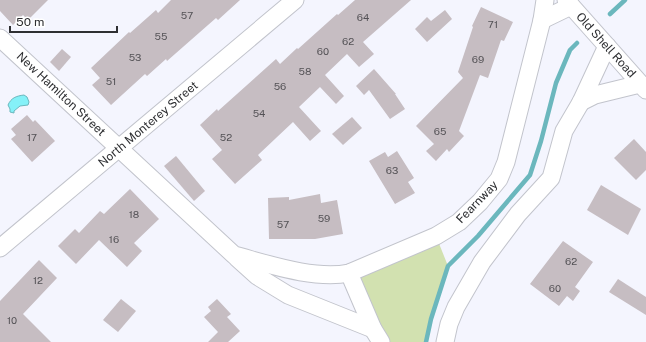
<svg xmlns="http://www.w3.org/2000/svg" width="646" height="342" font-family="'Public Sans',sans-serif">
  <rect width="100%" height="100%" fill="#f4f5fe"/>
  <!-- green -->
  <path fill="#d2e1b0" d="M436,236L448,266L431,319L426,342H381L349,273Z"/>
  <!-- water -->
  <path fill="#85f1f8" stroke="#6bb7bd" d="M24,95L27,97L29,102L28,105L20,106L14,111V113L10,112V109L8,105C11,98 16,96 24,95Z"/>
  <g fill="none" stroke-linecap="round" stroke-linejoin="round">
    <!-- stream -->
    <g stroke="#6bb7bd" stroke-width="4.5">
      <path d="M610,14L625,0"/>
      <path d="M426,342L431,319L448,266L478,236L530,175L541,141L556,83L570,50L577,43"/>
    </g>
  </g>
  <!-- building -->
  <g fill="#c6bdc2">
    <path d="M0,0H48L28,20L23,15L13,25L0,11Z"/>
    <path d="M171,0H240L218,20L216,18L167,61L166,59L147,76L145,74L111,105L92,85L100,78L91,68L129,32L130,33L156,10L158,13Z"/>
    <path d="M355,0H411L363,42L374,54L359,67L347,54L325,75L344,96L336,104L320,87L299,107L321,131L310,141L293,122L258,155L262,160L235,184L212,159L222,150L200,125L217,109L218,111L276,59L280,64L297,48L298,49L337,14L338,15Z"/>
    <path d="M481,7L513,22L504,41L501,40L488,78L480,75L459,131L464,136L449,152L447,149L436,161L426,151L434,144L416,126L463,78L458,72L473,27L472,26Z"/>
    <path d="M445,10L452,19L427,42L415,29L427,17L431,21Z"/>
    <path d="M62,49L71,57L59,71L50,62Z"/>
    <path d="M374,69L396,94H395L405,109L390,119L369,90L364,95L356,86Z"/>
    <path d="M27,115L33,122L35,120L55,141L32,162L11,139L16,135L11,129Z"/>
    <path d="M352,117L362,128L343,145L332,134Z"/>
    <path d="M634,139L646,152V170L636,180L614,158Z"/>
    <path d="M397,151L414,178L408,182L415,193L395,204L369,161L385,152L388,157Z"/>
    <path d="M176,156L205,191L194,201L164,166Z"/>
    <path d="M601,185L641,209L628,235L587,210Z"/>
    <path d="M130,189L159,219L134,243L142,251L127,267L99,240L76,264L58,246L75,229L79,233L100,211L104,214Z"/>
    <path d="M320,194L321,203L337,200L343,234L315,239H269L268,198L289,197V200Z"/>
    <path d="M563,241L593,262L575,287L580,291L573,301L567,296L559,306L530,284Z"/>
    <path d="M39,260L57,278L23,314L51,342H0V301Z"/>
    <path d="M618,279L646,297V315L609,292Z"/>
    <path d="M121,299L136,311L118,332L103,320Z"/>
    <path d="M217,299L231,314L227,317L240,331L228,342H208L218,332L204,317L211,311L208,307Z"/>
  </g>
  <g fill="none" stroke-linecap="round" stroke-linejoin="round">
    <defs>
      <g id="minor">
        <path d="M566,0L646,90"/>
        <path d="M542,20L571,6"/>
        <path d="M0,38L234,255C268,264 314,280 349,273L436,236L459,222L480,202L499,179L506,162L542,20L545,0"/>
        <path d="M581,102L595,95L640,84"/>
        <path d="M0,248L295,0"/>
        <path d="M237,258L257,276L288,295L373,329"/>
        <path d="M349,273L373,329L381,342"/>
        <path d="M445,342L449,324L456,307L482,262L518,214L551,178L564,131L581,102L607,46"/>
      </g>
    </defs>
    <!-- minor casing -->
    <use href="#minor" stroke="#c2c4cc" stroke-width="19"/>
    <!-- minor -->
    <use href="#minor" stroke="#fff" stroke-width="17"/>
  </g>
  <g text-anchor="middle" stroke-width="3" stroke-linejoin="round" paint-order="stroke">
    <!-- number labels -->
    <g font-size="10" fill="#545256">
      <text x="187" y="19">57</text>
      <text x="363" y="21">64</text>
      <text x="493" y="28">71</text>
      <text x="161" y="40">55</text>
      <text x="348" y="45">62</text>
      <text x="323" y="55">60</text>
      <text x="135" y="61">53</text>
      <text x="478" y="63">69</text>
      <text x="305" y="75">58</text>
      <text x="111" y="85">51</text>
      <text x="280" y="90">56</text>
      <text x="259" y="117">54</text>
      <text x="440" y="135">65</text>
      <text x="32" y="141">17</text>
      <text x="226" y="141">52</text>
      <text x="392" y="174">63</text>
      <text x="134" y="218">18</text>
      <text x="324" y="222">59</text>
      <text x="283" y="228">57</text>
      <text x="114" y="243">16</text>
      <text x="571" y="265">62</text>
      <text x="38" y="284">12</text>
      <text x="555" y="292">60</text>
      <text x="12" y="324">10</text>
    </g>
    <!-- street labels -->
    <g font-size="12" fill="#2e2f32" stroke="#fff">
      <text transform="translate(606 45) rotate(48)" y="4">Old Shell Road</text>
      <text transform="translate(61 94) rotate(43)" y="4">New Hamilton Street</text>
      <text transform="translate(148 124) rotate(-40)" y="4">North Monterey Street</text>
      <text transform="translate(477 202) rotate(-46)" y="4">Fearnway</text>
    </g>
  </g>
  <!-- scale -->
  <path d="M10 26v6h107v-6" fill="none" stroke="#2e2f32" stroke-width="2"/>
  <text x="16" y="26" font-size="12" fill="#2e2f32" stroke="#ffffff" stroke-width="3" paint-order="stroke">50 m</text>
</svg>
